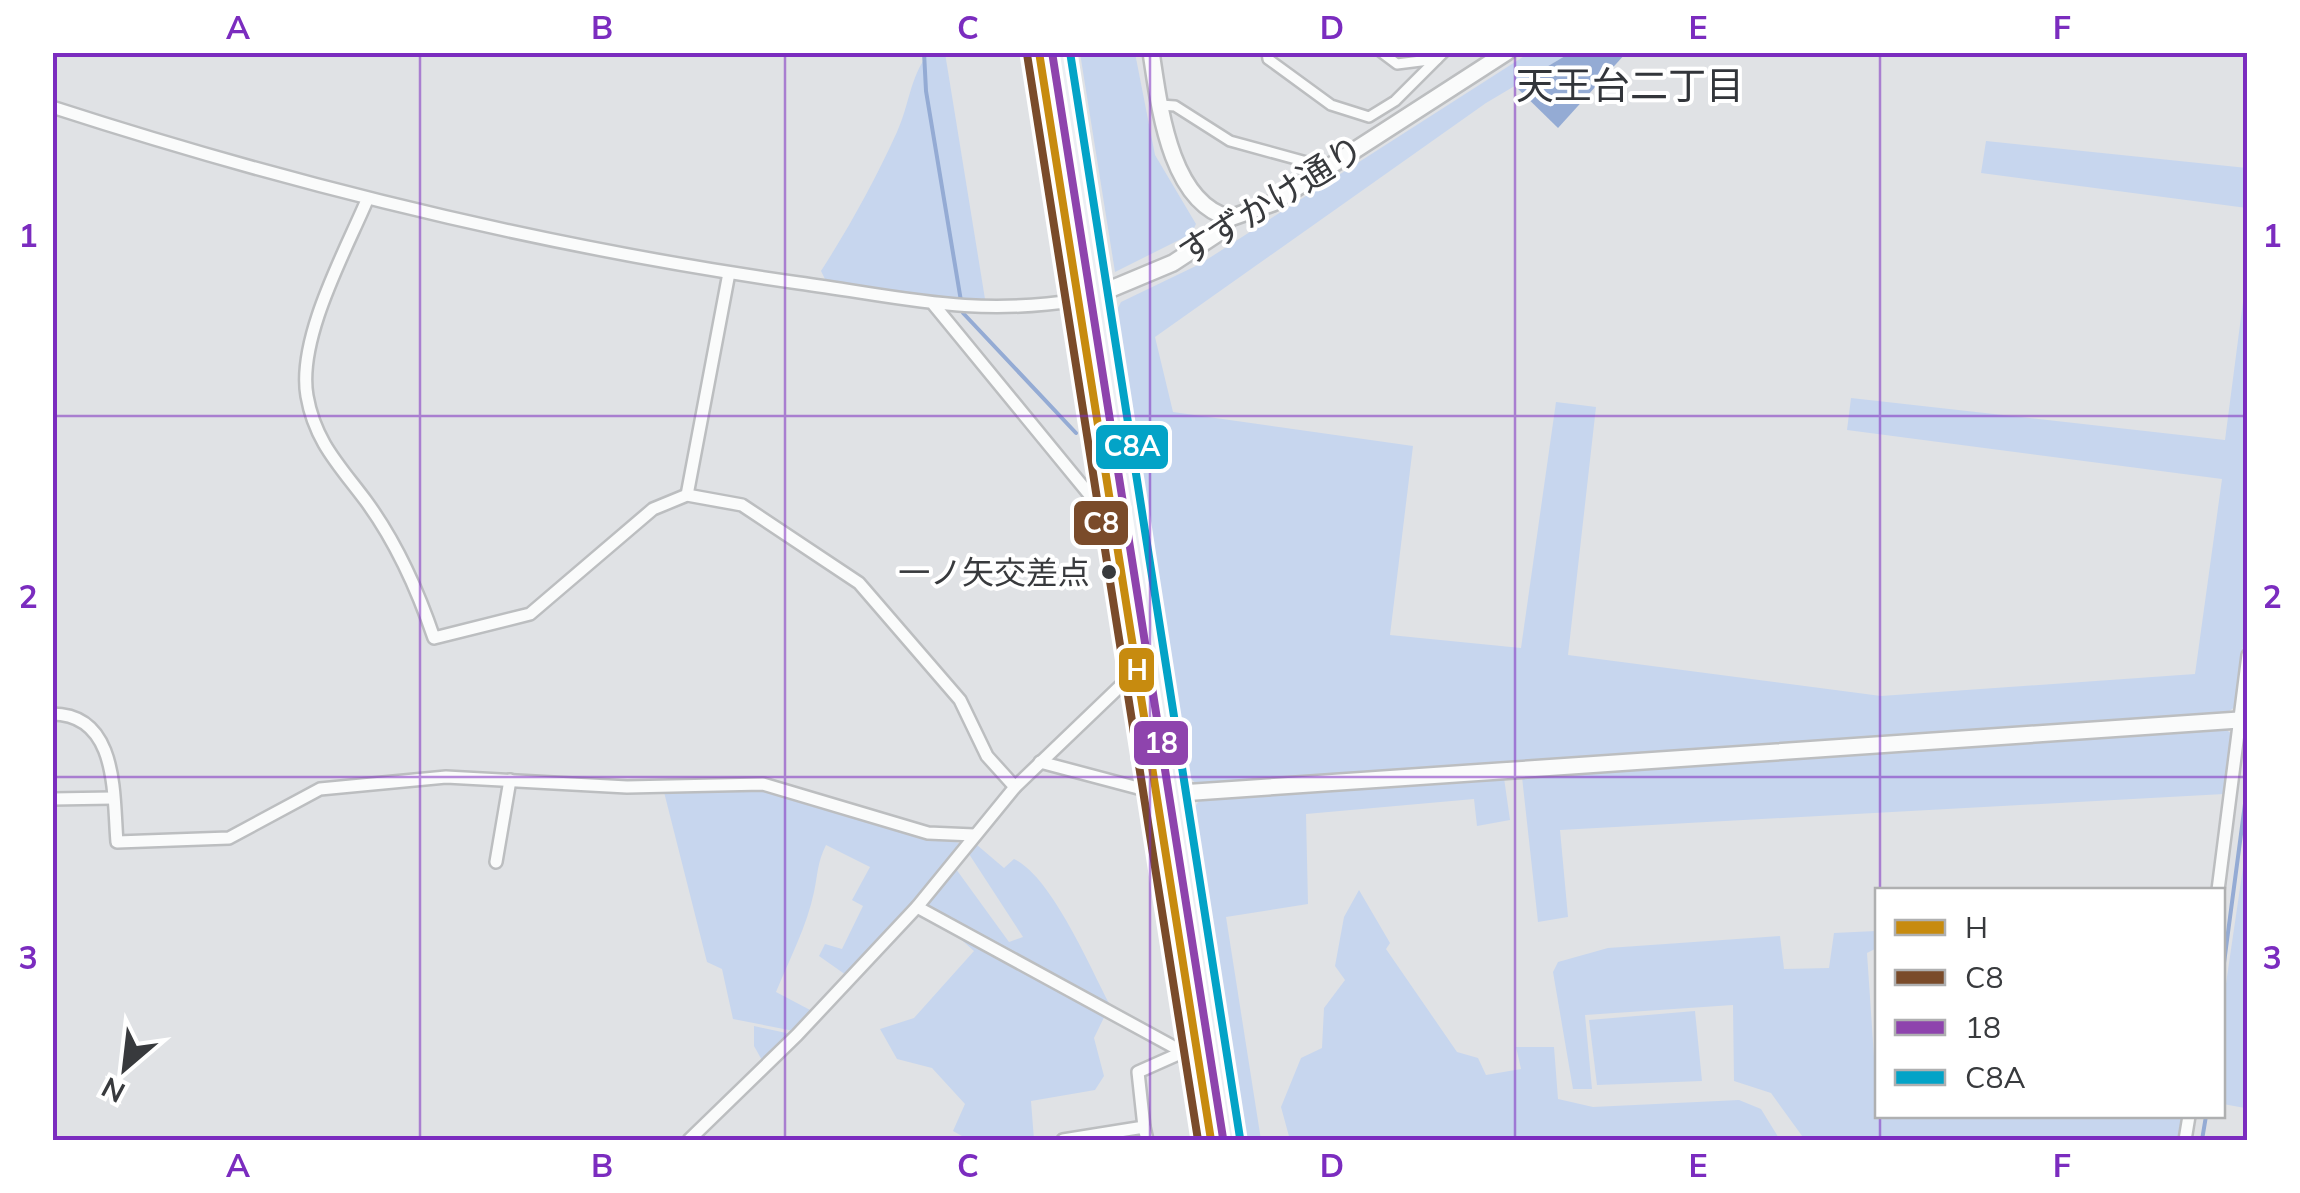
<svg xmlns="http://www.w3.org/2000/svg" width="2300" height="1193" font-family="Mulish,'Noto Sans JP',sans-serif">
  <rect width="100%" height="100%" fill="#e0e2e5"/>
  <!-- green -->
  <g fill="#c7d6ee">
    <path d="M929,53H945L985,299L928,298L826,281L821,271C850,226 875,180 897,132C910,103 910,76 929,53Z"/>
    <path d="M1080,53H1135L1155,155L1196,224L1191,234L1115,272Z"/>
    <path d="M1529,53H1570L1486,103L1155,337L1173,412L1413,446L1390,635L1521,648L1556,402L1596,407L1568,655L1881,696L2195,674L2222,479L1847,430L1851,398L2225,440L2247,271L2248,608L2235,707L2222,716L1198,786L1186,773L1114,315L1121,302L1200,264Z"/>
    <path d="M1986,141L2247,168V208L1981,173Z"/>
    <path d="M2225,729L2232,734L2224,794L1560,830L1568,917L1538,922L1522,777Z"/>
    <path d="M1504,778L1510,820L1477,826L1474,799L1306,814L1308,904L1226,917L1261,1140H1243L1191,813L1200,799Z"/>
    <path d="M767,791L904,832L960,843L912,906L846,975L819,956L825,944L842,949L863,906L852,900L870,867L826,845C817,863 818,874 814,892C807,926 789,960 776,992L812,1011L794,1031L733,1019L722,969L707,962L664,792Z"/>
    <path d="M2247,840L2248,1099L2245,1108L2223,1104V1004Z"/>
    <path d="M977,845L1004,868L1014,859C1051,876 1090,967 1110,1005L1094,1038L1104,1076L1095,1090L1031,1101L1034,1140H969L953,1131L965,1104L932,1068L897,1059L880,1029L914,1018L974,951L924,906L956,869L1009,942L1023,937L969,854Z"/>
    <path d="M1359,890L1390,943L1386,949L1457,1052L1478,1058L1486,1075L1521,1069L1516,1047H1554L1558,1099L1593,1107L1739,1100L1761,1109L1780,1140H1290L1281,1107L1301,1058L1322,1048L1324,1008L1345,980L1335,966L1344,917Z"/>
    <path d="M1876,931L1877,948L1867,953L1878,1116H2182L2179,1140H1805L1771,1093L1734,1081L1733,1005L1585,1015L1592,1089H1573L1553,972L1558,962L1608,948L1780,936L1784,969L1829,968L1834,933Z"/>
    <path d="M1695,1011L1702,1081L1597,1085L1589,1020Z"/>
    <path d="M754,1026L791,1034L763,1062L754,1046Z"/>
  </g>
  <!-- water -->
  <path fill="#94abd4" d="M1626,53L1558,128L1515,86L1570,53Z"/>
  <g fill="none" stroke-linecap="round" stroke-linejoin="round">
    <!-- stream -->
    <g stroke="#94abd4" stroke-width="4">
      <path d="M924,52L926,91L963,313L1076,433"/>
      <path d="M2222,978L2248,781"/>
      <path d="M2202,1140L2206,1116"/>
    </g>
    <defs>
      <g id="pedestrian">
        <path d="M1267,52L1268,59L1331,105L1369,117L1395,101L1444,52"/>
        <path d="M1381,52L1397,64L1437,59"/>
        <path d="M1160,105L1175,106L1230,141L1314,164"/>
      </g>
      <g id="minor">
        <path d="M52,107C296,186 545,247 799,283C902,297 972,317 1078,300"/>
        <path d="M367,200C345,252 297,339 307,396C315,442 340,466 366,501C396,542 418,591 434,638L530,614L653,509L687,495L742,505L859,583L960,700L987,756L1015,787"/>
        <path d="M934,305L1112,522"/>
        <path d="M687,495L729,273"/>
        <path d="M52,714C119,714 113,796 117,842L229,838L320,789L446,777L627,787L763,784L928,833L974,835"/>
        <path d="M1040,762L1157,793"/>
        <path d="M52,799L113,798"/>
        <path d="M496,862L510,780"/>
        <path d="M2218,890L2248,655"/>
        <path d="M917,907L1183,1052L1197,1051"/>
        <path d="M1144,1127L1138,1072L1183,1052"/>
        <path d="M689,1140L797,1035L917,907L1015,787L1135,672"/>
        <path d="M1063,1140L1144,1127L1147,1140"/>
        <path d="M2185,1140L2189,1116"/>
      </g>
      <g id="tertiary">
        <path d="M1151,52C1159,103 1169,203 1230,218"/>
        <path d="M1087,299L1173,263L1217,234L1230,218L1273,203L1507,52"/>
        <path d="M1166,794L2239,720"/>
      </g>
      <g id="primary">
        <path d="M1039,52L1211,1140"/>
        <path d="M1057,52L1228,1140"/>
      </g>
    </defs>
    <!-- pedestrian casing -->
    <use href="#pedestrian" stroke="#bcbec0" stroke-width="14"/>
    <!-- minor casing -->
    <use href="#minor" stroke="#bcbec0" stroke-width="16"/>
    <!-- tertiary casing -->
    <use href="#tertiary" stroke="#bcbec0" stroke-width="20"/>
    <!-- primary casing -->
    <use href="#primary" stroke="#bdbec0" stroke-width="22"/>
    <!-- pedestrian -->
    <use href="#pedestrian" stroke="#fafbfb" stroke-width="9"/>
    <!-- minor -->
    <use href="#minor" stroke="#fafbfb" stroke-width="11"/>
    <!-- tertiary -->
    <use href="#tertiary" stroke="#fafbfb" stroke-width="15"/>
    <!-- primary -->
    <use href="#primary" stroke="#eceff3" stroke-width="18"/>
    <defs>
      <path id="bus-1" d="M1039,52L1211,1140"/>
      <path id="bus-2" d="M1027,54L1198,1140"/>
      <path id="bus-3" d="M1052,52L1223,1138"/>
      <path id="bus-4" d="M1070,52L1240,1138"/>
    </defs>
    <!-- bus-1 casing -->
    <use href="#bus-1" stroke="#fff" stroke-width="15"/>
    <!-- bus-2 casing -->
    <use href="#bus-2" stroke="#fff" stroke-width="15"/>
    <!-- bus-3 casing -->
    <use href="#bus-3" stroke="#fff" stroke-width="15"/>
    <!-- bus-4 casing -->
    <use href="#bus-4" stroke="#fff" stroke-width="15"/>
    <!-- bus-1 -->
    <use href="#bus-1" stroke="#c78b0f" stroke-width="8"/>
    <!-- bus-2 -->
    <use href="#bus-2" stroke="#7a4b2a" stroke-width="8"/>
    <!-- bus-3 -->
    <use href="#bus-3" stroke="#8e44ad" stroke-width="8"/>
    <!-- bus-4 -->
    <use href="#bus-4" stroke="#03a3c7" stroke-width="8"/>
  </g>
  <!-- grid -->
  <path fill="none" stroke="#7b2cbf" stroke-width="2.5" stroke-opacity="0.55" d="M420,52V1140M785,52V1140M1150,52V1140M1515,52V1140M1880,52V890M52,416H2248M52,777H2248M1880,1116V1140"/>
  <!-- markers -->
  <circle fill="#383a3d" stroke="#fff" stroke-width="4" cx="1109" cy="572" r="9"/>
  <g text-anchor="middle" stroke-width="8" stroke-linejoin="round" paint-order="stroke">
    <!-- bus labels -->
    <g font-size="32" fill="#383a3d" stroke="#fff" text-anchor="end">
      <text x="1090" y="584">一ノ矢交差点</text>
    </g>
    <!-- street labels -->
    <g font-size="35" fill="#383a3d" stroke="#fff">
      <text transform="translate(1271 201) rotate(-32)" y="12">すずかけ通り</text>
    </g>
    <!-- neighbourhood labels -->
    <g font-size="38" fill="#32353a" stroke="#fff">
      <text x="1630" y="99">天王台二丁目</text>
    </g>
  </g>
  <g stroke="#fff" stroke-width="4">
    <rect x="1094" y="423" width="76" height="48" rx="10" fill="#03a3c7"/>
    <rect x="1072" y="499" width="58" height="48" rx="10" fill="#7a4b2a"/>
    <rect x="1117" y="646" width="39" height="48" rx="10" fill="#c78b0f"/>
    <rect x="1132" y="719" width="58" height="48" rx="10" fill="#8e44ad"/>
  </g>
  <g font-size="28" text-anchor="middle" font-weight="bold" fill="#fff">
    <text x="1132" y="456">C8A</text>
    <text x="1101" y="533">C8</text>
    <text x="1137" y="680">H</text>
    <text x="1161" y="753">18</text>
  </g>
  <!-- border -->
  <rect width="2300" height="1193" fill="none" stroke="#ffffff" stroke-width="110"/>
  <!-- legend -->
  <rect x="1875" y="888" width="350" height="230" fill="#ffffff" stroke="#afb0b1" stroke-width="2.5"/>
  <rect x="1895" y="920" width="50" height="15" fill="#c78b0f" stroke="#afb0b1" stroke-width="2.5"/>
  <text x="1965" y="938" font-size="30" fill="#383a3d">H</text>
  <rect x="1895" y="970" width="50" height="15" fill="#7a4b2a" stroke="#afb0b1" stroke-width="2.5"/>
  <text x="1965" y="988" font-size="30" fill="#383a3d">C8</text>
  <rect x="1895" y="1020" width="50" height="15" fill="#8e44ad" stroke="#afb0b1" stroke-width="2.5"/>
  <text x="1965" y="1038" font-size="30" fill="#383a3d">18</text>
  <rect x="1895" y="1070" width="50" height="15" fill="#03a3c7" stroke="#afb0b1" stroke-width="2.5"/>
  <text x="1965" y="1088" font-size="30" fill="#383a3d">C8A</text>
  <!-- north arrow -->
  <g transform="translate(125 1068) rotate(208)" stroke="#ffffff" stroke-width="8" paint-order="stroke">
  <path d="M0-8L18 38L0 25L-18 38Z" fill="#383a3d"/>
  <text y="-15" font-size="28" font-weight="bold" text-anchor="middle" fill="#383a3d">N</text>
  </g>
  <rect x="55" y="55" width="2190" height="1083" fill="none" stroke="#7b2cbf" stroke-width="4"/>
  <g font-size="32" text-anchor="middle" font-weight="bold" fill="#7b2cbf">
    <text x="238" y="39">A</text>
    <text x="602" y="39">B</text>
    <text x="968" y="39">C</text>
    <text x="1332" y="39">D</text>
    <text x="1698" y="39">E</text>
    <text x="2062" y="39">F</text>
    <text x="28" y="247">1</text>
    <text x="2272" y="247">1</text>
    <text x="28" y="608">2</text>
    <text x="2272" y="608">2</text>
    <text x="28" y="969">3</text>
    <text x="2272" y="969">3</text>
    <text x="238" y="1177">A</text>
    <text x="602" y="1177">B</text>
    <text x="968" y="1177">C</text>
    <text x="1332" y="1177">D</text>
    <text x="1698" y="1177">E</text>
    <text x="2062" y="1177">F</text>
  </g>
</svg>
